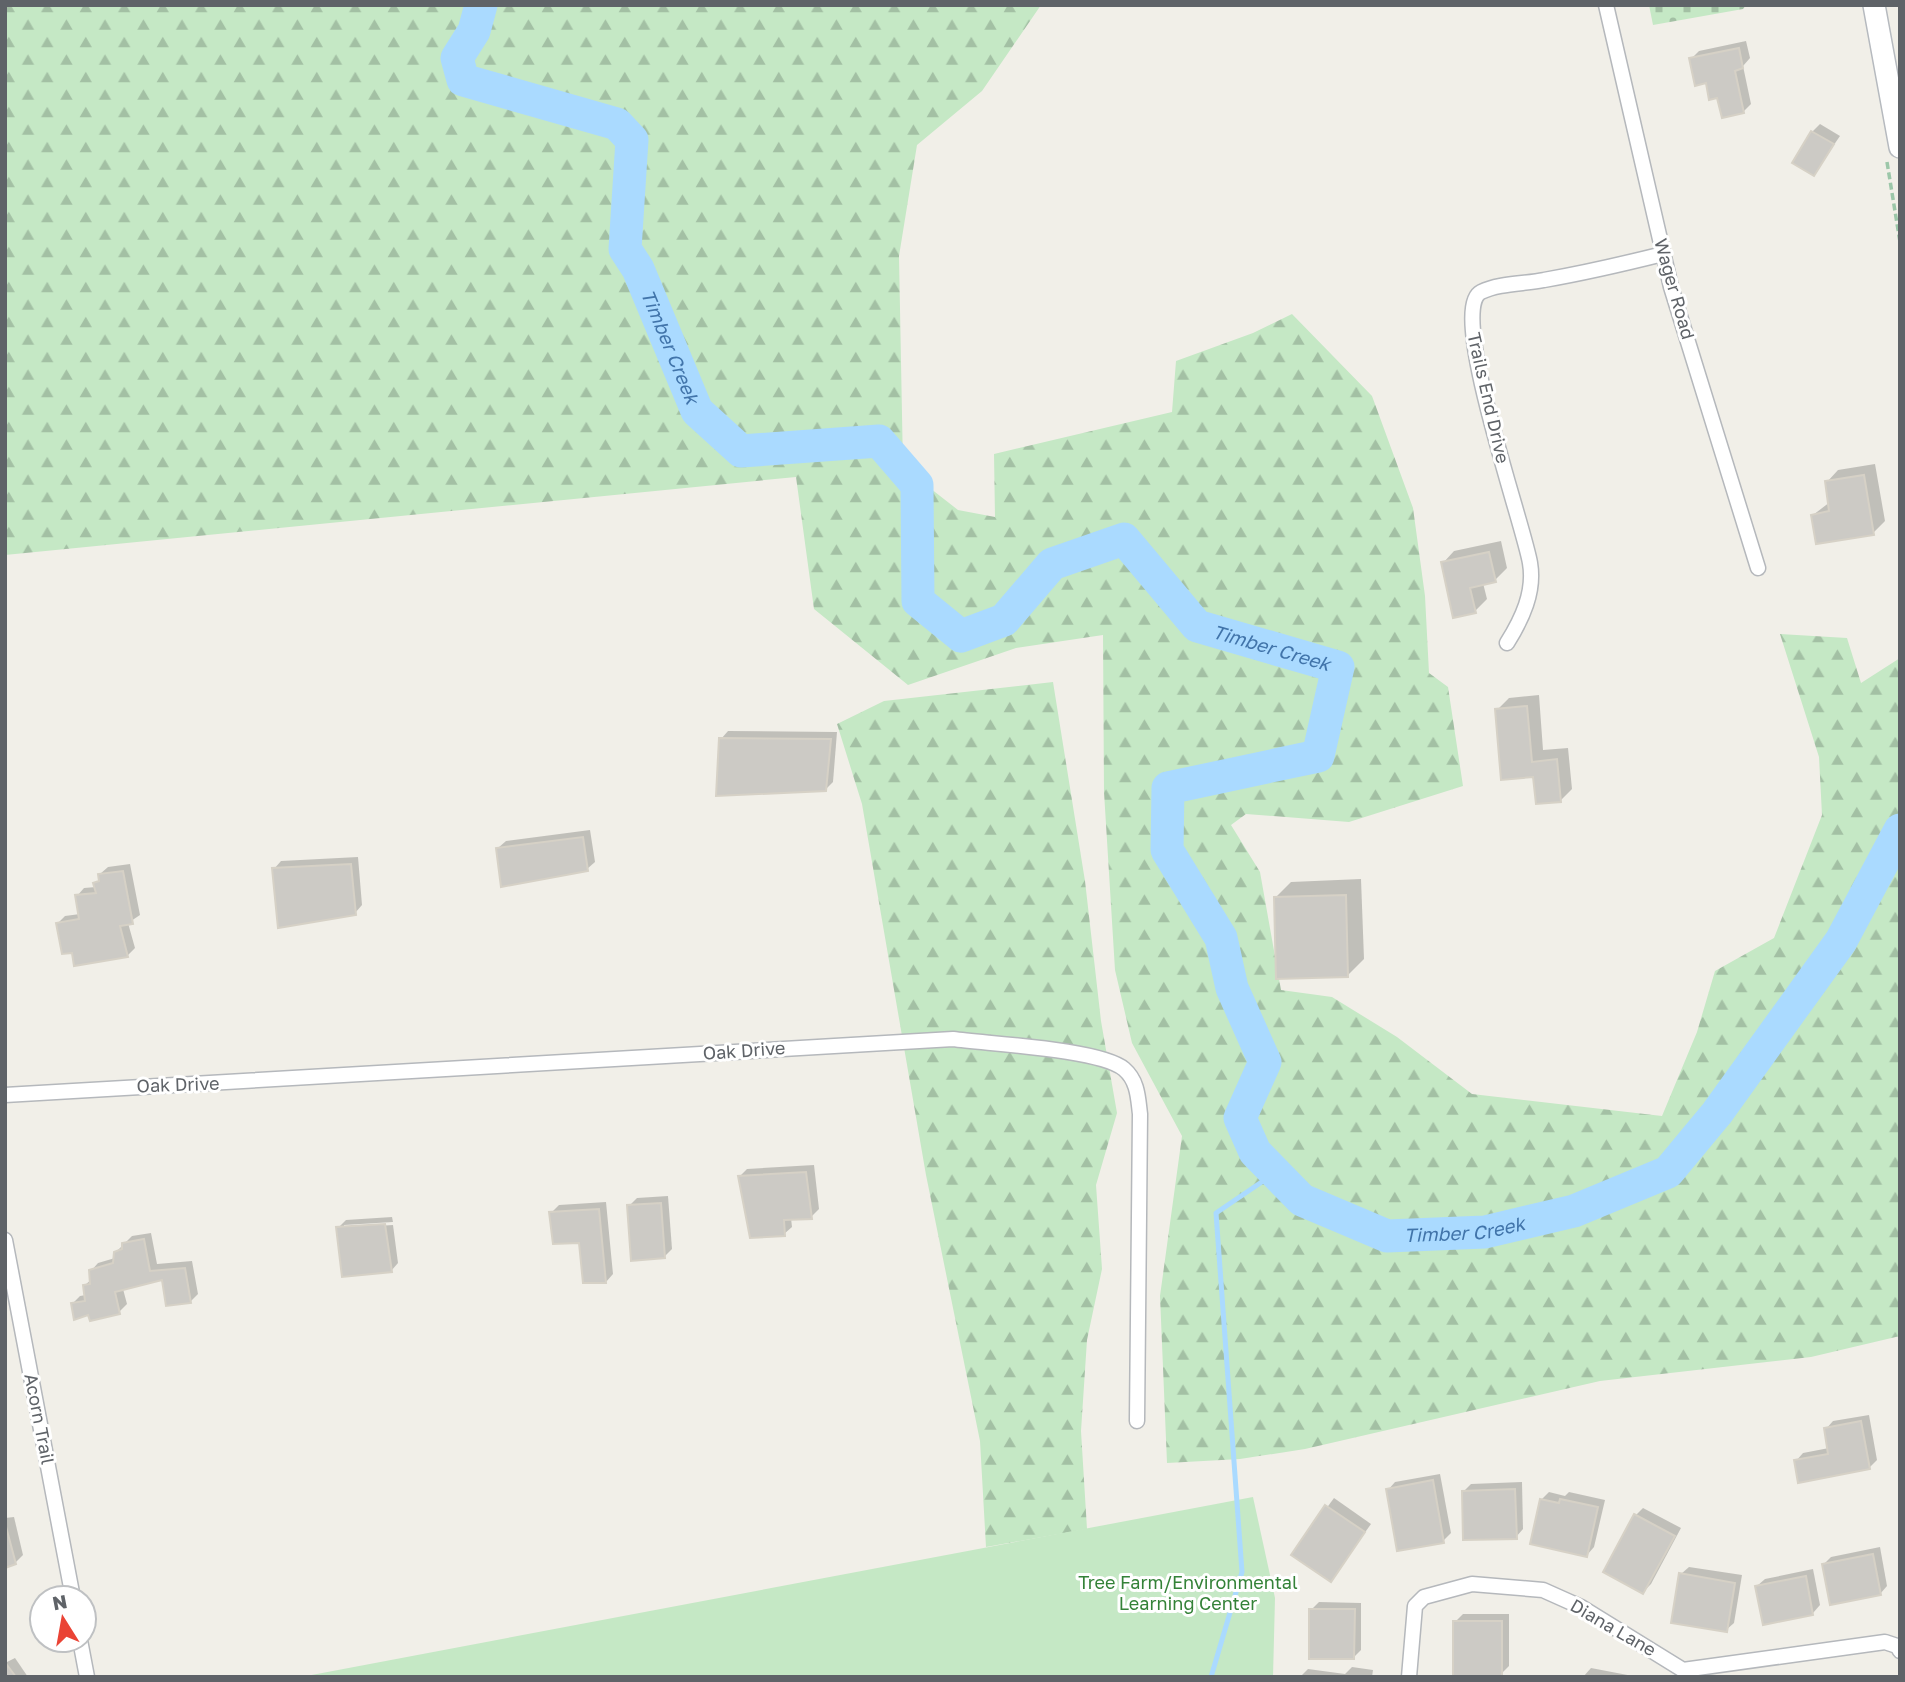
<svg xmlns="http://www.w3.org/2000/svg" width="1905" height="1682" font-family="'Golos Text',sans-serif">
  <defs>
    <pattern id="forest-firs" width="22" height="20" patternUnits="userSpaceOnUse" patternTransform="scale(1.75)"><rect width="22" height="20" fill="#c5e8c5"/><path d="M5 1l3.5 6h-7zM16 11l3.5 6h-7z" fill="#a3c0a4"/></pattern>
    <pattern id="cemetery-stones" width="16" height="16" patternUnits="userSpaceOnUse" patternTransform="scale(1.75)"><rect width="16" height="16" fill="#c5e8c5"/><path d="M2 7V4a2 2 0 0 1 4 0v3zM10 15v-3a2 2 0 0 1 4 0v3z" fill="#a3c0a4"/></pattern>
  </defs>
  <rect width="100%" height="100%" fill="#f1efe8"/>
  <!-- forest -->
  <g fill="url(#forest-firs)">
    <path d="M5,5H1041L982,91L917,145L899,256L903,467L958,510L995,517L994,454L1172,412L1176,361L1253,333L1292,314L1372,396L1413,508L1425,596L1429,673L1448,687L1463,786L1349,822L1246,814L1231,825L1260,872L1281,990L1332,997L1397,1037L1472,1094L1662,1116L1697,1032L1715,971L1774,938L1822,815L1819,757L1780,634L1847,638L1861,683L1900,658V1336L1811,1357L1600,1381L1305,1449L1240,1459L1167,1463L1160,1296L1182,1136L1132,1043L1115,970L1104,792L1103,635L1016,648L908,685L814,609L796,477L5,555Z"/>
    <path d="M1053,682L1085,881L1101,1021L1117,1113L1096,1185L1102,1269L1087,1340L1081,1431L1087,1529L986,1547L980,1441L926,1175L862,804L837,724L884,701Z"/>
  </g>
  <!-- cemetery -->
  <path fill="url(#cemetery-stones)" d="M1649,5H1746L1743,9L1653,25Z"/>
  <!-- park -->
  <path fill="#c5e8c5" d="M1253,1497L1275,1598L1273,1677H301Z"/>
  <!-- shadow -->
  <g fill="#0003">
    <path d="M1746,41L1750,58L1743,66L1751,104L1743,112L1719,96L1691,59L1699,51Z"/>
    <path d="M1820,124L1840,136L1814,174L1812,132Z"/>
    <path d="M1875,464L1885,521L1873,533L1813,515L1830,502L1827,482L1838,470Z"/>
    <path d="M1501,541L1507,568L1495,580L1483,583L1487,599L1475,611L1443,563L1454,551Z"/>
    <path d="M1539,695L1543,750L1568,748L1572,789L1560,801L1535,776L1497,710L1509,698Z"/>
    <path d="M728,731L837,732L833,782L825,790L721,739Z"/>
    <path d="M590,830L595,862L587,869L498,848L506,841Z"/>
    <path d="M358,857L362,905L355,913L274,869L281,861Z"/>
    <path d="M130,864L140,915L128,923L135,948L128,955L75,964L73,951L58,923L65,916L80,914L77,896L84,888L96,887L100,874L108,867Z"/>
    <path d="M1361,879L1364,959L1348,975L1275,898L1291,882Z"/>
    <path d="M814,1165L819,1209L811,1217L791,1218L792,1227L784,1234L740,1176L747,1169Z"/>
    <path d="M668,1196L672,1249L664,1257L629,1206L637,1198Z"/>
    <path d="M606,1202L613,1274L606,1282L580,1241L551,1213L559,1205Z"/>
    <path d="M392,1217L393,1222L344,1225V1228L393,1225L398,1263L391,1271L338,1228L346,1220Z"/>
    <path d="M151,1233L157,1264L192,1261L198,1294L190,1302L164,1278L123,1289L127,1304L119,1312L89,1313L73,1303L80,1296L86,1295L85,1285L92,1279L91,1271L98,1263L115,1258V1253L132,1236Z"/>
    <path d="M1869,1415L1877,1460L1869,1468L1796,1461L1803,1453L1829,1448L1826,1429L1833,1421Z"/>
    <path d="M1440,1474L1451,1533L1443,1541L1388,1490L1395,1482Z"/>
    <path d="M1522,1482L1523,1529L1516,1537L1464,1491L1471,1484Z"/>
    <path d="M1549,1492L1565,1496L1569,1492L1605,1500L1594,1547L1587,1555L1541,1500Z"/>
    <path d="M1334,1498L1371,1524L1331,1580L1293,1554Z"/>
    <path d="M1643,1508L1681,1528L1651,1584L1643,1592L1636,1515Z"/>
    <path d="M14,1517L23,1555L16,1562L5,1566V1518Z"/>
    <path d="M1880,1547L1887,1586L1880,1594L1824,1564L1831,1557Z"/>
    <path d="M1689,1567L1742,1575L1734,1623L1726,1630L1681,1574Z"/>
    <path d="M1813,1569L1820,1605L1813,1613L1757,1586L1765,1579Z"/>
    <path d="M1319,1602L1361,1603V1650L1353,1658L1311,1610Z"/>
    <path d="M1463,1614H1509V1666L1501,1674L1455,1622Z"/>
    <path d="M15,1658L28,1677H5V1663Z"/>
    <path d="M1352,1667L1373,1670L1372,1677H1300L1308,1669L1345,1674Z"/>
    <path d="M1591,1668L1638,1677H1583Z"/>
  </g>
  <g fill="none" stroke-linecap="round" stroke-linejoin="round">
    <!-- stream -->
    <path stroke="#aadaff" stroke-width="5" d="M1211,1677L1242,1572L1216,1213L1275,1173"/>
    <!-- river -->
    <path stroke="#aadaff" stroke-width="33" id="s1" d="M481,5L474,31L457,58L463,80L617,124L632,140L625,249L638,269L697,411L741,451L879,441L917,485L918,601L961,636L1004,620L1052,564L1124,539L1197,626L1338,667L1318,756L1168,788L1167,850L1221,938L1232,988L1265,1062L1240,1118L1255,1152L1302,1200L1387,1236L1485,1232L1574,1211L1668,1172L1717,1113L1841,941L1900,830"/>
  </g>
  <!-- building -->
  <g fill="#cccac5" stroke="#d6d1c6" stroke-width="2">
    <path d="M1739,48L1743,68L1735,71L1744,113L1722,118L1717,98L1709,100L1706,83L1695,86L1689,58Z"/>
    <path d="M1811,131L1834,144L1814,176L1792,163Z"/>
    <path d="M1864,475L1874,535L1816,544L1811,515L1829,511L1825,481Z"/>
    <path d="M1489,552L1496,582L1470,588L1476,613L1453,618L1441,562Z"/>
    <path d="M1527,706L1532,762L1557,759L1561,802L1536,804L1533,777L1501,780L1495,709Z"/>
    <path d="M719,738L831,739L826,791L716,796Z"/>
    <path d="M583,837L588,871L501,887L496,848Z"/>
    <path d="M351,864L356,915L278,928L272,868Z"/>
    <path d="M123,871L133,924L120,926L128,957L74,966L72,953L62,954L56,923L79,919L75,895L96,893L93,883L99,881L98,874Z"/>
    <path d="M1346,895L1348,977L1276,979L1274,897Z"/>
    <path d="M806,1172L812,1219L784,1220L785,1236L750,1238L738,1176Z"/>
    <path d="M661,1203L665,1258L631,1261L627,1205Z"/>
    <path d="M599,1209L606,1283H583L579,1243L553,1244L549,1212Z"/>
    <path d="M385,1224L392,1272L342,1277L336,1227Z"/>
    <path d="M144,1239L150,1271L185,1268L191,1303L166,1306L162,1280L115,1292L120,1314L90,1321L88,1315L74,1320L71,1303L85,1301L83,1285L90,1284L89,1270L113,1263L114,1252L122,1249V1243Z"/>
    <path d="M1861,1421L1870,1469L1798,1483L1794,1460L1828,1454L1824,1428Z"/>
    <path d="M1433,1480L1444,1543L1397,1551L1386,1489Z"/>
    <path d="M1515,1489L1517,1539L1463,1540L1462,1491Z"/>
    <path d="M1540,1499L1559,1503L1560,1499L1598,1507L1587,1557L1530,1544Z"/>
    <path d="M1325,1505L1365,1532L1331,1582L1291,1555Z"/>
    <path d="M1634,1514L1675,1536L1643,1594L1603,1572Z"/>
    <path d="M5,1523L16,1564L5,1568Z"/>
    <path d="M1873,1554L1881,1595L1830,1605L1822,1564Z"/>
    <path d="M1679,1573L1735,1583L1727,1632L1671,1623Z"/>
    <path d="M1806,1576L1813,1615L1763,1625L1755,1586Z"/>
    <path d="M1309,1609H1355L1354,1659H1309Z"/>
    <rect x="1453" y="1621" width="49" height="55"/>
    <path d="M7,1665L16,1677H5Z"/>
  </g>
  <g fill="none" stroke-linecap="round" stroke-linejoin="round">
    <defs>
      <g id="minor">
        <path d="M1606,5L1671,287L1758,568"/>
        <path d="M1507,643C1522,619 1535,592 1530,563C1524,525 1447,309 1481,292C1499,283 1524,284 1544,280C1584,273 1623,264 1663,254"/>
        <path d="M5,1095L953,1039C989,1044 1100,1049 1124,1069C1138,1081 1138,1098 1140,1114L1137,1421"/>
        <path d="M5,1240L73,1598"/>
        <path d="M80,1640L87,1677"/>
        <path d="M1409,1677L1415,1606L1424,1597L1472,1584L1543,1590L1581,1607L1683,1670L1885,1642L1897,1646L1900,1651"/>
      </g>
      <path id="secondary" d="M1874,5L1900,147"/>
    </defs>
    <!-- minor casing -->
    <use href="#minor" stroke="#b5b8bc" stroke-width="17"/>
    <!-- secondary casing -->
    <use href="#secondary" stroke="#b6babf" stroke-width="24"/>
    <!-- path -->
    <path stroke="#9cc7a9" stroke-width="3.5" stroke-dasharray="7 3.5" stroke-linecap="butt" d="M1887,162L1900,242"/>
    <!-- minor -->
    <use href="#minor" stroke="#fff" stroke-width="14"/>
    <!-- secondary -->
    <use href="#secondary" stroke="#fff" stroke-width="21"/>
  </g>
  <g text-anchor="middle" stroke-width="6" stroke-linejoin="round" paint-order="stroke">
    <!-- street labels -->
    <g font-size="18" fill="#5f6368" stroke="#fff">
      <text transform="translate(1674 289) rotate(74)" y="6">Wager Road</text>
      <text transform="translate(1488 398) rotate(77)" y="6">Trails End Drive</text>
      <text transform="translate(744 1051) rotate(-4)" y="6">Oak Drive</text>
      <text transform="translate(178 1085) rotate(-2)" y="6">Oak Drive</text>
      <text transform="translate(39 1419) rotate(79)" y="6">Acorn Trail</text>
      <text transform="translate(1613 1628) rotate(30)" y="6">Diana Lane</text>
    </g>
    <!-- park labels -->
    <g font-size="18" fill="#348238" stroke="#fff">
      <text x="1188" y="1589">Tree Farm/Environmental<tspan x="1188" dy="21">Learning Center</tspan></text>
    </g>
    <!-- water labels -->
    <g font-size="19" font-style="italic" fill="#4174aa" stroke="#fff">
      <text dy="7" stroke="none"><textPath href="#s1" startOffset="481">Timber Creek</textPath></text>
      <text dy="7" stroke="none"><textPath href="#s1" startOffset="1365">Timber Creek</textPath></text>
      <text dy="7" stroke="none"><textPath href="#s1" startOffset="2312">Timber Creek</textPath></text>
    </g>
  </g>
  <!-- border -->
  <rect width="1905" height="1682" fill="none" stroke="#5f6368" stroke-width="14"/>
  <!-- north arrow -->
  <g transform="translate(63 1619) rotate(349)"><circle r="33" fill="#ffffff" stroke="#bfc1c3" stroke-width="2"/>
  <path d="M0-5L12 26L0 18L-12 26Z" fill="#ea4335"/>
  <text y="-10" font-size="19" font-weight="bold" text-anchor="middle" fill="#5f6368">N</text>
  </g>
</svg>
